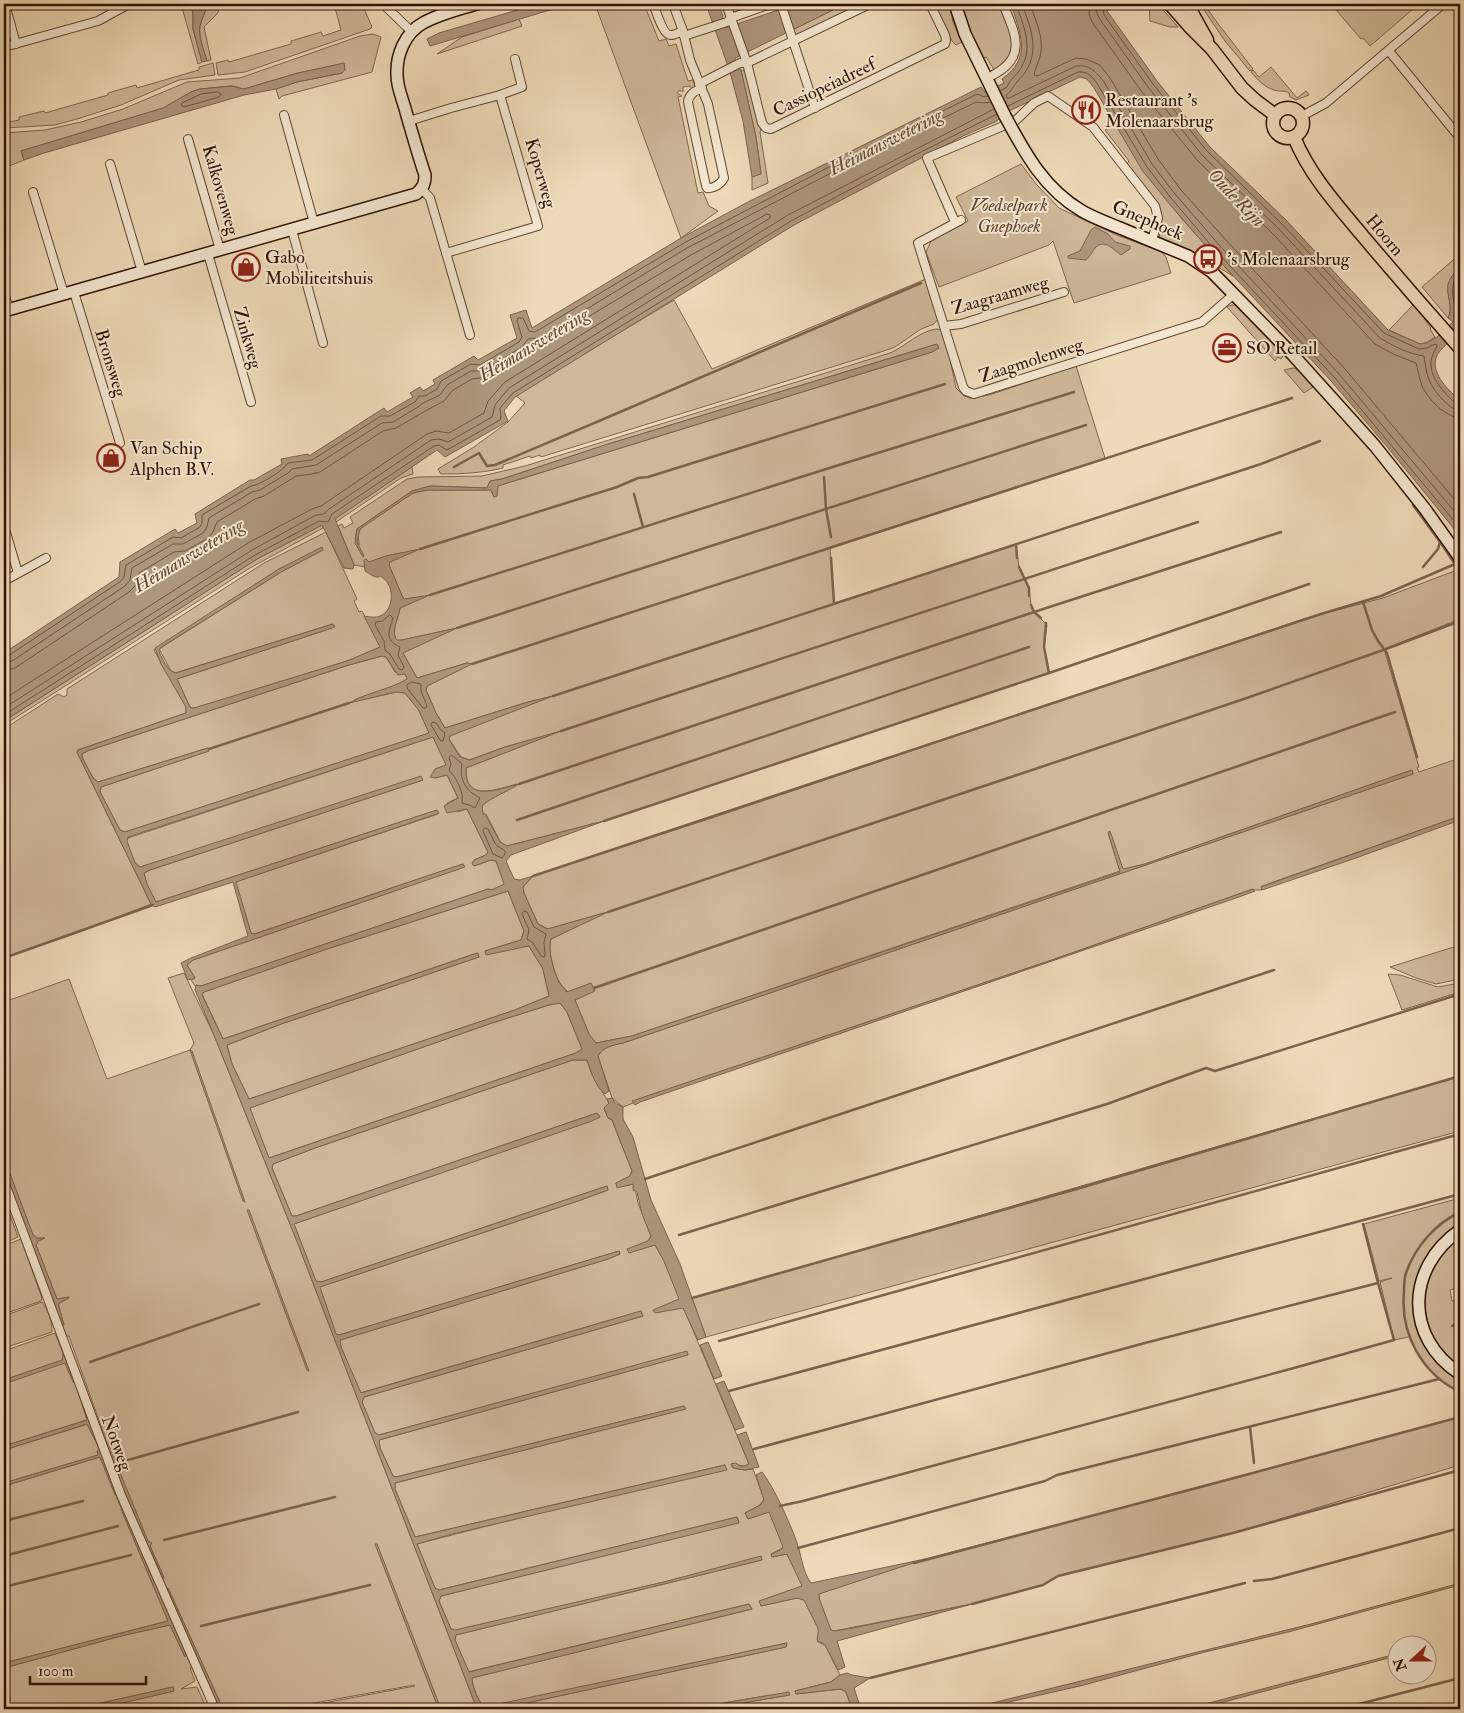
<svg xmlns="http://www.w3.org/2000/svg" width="1464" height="1713" font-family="'IM FELL Double Pica',serif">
  <rect width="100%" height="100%" fill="#eedab8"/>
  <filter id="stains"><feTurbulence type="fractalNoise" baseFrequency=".004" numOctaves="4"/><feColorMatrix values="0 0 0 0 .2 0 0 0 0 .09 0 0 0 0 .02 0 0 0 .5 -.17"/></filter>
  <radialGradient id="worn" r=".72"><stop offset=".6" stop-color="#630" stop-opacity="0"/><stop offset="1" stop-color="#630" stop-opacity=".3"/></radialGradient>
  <!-- green -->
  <g fill="#ceb899" stroke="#7f664e" fill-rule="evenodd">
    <path d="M181,4H190L193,13V29L202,62L198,64Z"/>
    <path d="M208,4L220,5L218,13L204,27L211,60L207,61C204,51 198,36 200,26C201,20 206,11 208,4Z"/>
    <path d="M334,4H362L372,27L370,29L245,72L218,75L216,63L228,60L229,62L291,44V41L321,32L323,36L341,30Z"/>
    <path d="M595,4H644L659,41L666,39L669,46L676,44L688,81L693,80L695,87L692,90L690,86L683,87V92L679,90L677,93L682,96L678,97L698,193L703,192L709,206L718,211L681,238Z"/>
    <path d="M814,4H864L795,38L792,30L833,10Z"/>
    <path d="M934,4H949L953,22L962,42L956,45L952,41Z"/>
    <path d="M961,4H1000C1010,28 1026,54 995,71L986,57L983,58L970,32Z"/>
    <path d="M1149,4H1158L1178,27H1170L1150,21Z"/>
    <path d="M1200,4H1204L1216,21L1253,69L1250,71L1225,41Z"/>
    <path d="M1331,4H1419L1370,46L1363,38L1361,39Z"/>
    <path d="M519,19L522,26L437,54L462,37Z"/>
    <path d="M373,34L381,37L372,72L282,96L279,99L276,89L297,82L342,73L345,70L344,64L298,73L244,89L232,86L200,89L191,92L164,108L21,151L24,160L9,166L4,172V133L45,130L81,122L123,109L187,82L240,78L360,36Z"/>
    <path d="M213,63L215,75L179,80L121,105L77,119L55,125L4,128V123L19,120V117L44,111L45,113L108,95V93L136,85L137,88L199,70V67Z"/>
    <path d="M1271,67L1297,98L1306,91L1309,95L1296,100L1290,97L1289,93C1285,90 1279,92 1274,90C1264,87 1257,79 1251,72L1253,70L1259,77Z"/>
    <path d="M741,70L745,71L761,130L760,132L768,183L752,190V177L761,173L756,137Z"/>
    <path d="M1116,125L1143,170L1182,219L1233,276L1218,267L1200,254L1162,241C1154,231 1165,220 1160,208C1154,195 1135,176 1126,165L1129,161L1105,130Z"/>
    <path d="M1021,164L1037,185L1059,208L1117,235L1162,252L1166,257L1171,273L1074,303L1053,241L1049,245L939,287L926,252L932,239L968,221L956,197Z"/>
    <path d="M1460,254V268C1437,287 1456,301 1448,318L1422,287Z"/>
    <path d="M926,279L938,319L934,324L921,329L895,347L887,350L541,457L540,455L531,458L530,456L503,465V468C482,473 462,474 441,474L438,469L474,447L508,422L525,403L515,395L674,300L712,369Z"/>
    <path d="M1414,304L1431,328L1430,329L1435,337L1426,343L1420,344L1389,330Z"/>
    <path d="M1231,305H1237L1284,354L1281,359L1278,357L1275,361L1227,307Z"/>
    <path d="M936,329L942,330L947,345L956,388L964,396L970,398L989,395L1076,366L1105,458L830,547L834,603L1016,545L1019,567L1029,588L1031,605L1035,613L1047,625L1044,647L1049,673L604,821L507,846L501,843L486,814L483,815L482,805C493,796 506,793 517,784C497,789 464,803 466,768L555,733L505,747L469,760L461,757L449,739L451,735L549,697L528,702L445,728L436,713L426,690L427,686L471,664L467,663L417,678L403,653L453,629L402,640L397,641C390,631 399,618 400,608L427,596L405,599L403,598L389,565L390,562L417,550L386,556L369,562L366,559V567L354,565L338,526L342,524L344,528L353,523L350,517L407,479L418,477L482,476L525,466L890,353C906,346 918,332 936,329ZM937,344L939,348L932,352L504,484L497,486V495L494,497L491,490H427L413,493L363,526L358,533L359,545L355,539L357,529L412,491L430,486L487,488L490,481L502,479L605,445Z"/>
    <path d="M1293,368L1302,370L1316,385L1304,393L1284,370Z"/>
    <path d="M412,467L413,474L401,478L336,522L334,519Z"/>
    <path d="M322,525L323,528L250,568L4,725V721L257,559Z"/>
    <path d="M326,532L357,599L354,601L359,612L362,611L381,647L347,661L197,708H191L189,705L177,679L335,627L333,624L175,673L171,671L159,649L281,572L322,550L279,569L154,650L186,707V713L78,750L77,752L151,904L77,933L4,958V729L58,694L64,697L67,695V689L264,563Z"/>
    <path d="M1457,570L1460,576V619L1384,649L1419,767L1417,768L1419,772L1460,758V816L1262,886V890H1254L1253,889L1052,960L633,1101V1103L623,1107L612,1098L598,1056C603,1047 613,1045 623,1043L1413,774L1412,770L1227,835L1145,864L1123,870L1110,832L1108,833L1120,871L632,1036L596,1043L589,1034L575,1000L595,990L591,984L568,992C565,989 562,986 560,983C554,974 547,948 551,939L604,913L548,929L538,924L524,893L523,887L533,876L712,818L1303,619L1383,598Z"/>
    <path d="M382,656L386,657L395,672L405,674L408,679L397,685L356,699L352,702L396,692L405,693L418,709L430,733L125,832L120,830L100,792L101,787L209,751L208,748L98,782L93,778L82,757V754L87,751L349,665Z"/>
    <path d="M433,737L447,765L435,769V778L447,775L458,798L447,803L457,812L467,809L488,852L486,855L474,860V866L491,860L496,861L505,884L492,890L488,889L201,986H195L191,980L195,978L187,965L193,960L464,867L463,864L254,934L251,933L235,882L438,814L437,810L156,902L146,884L144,873L150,870L423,780L140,867L135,863L126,841L128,838Z"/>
    <path d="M508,891L524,931L521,940L485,951L529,946L543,969L549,996L515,1010L249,1099L232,1064L227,1045L284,1023L479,957L477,953L223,1039L202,994L204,992L327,949Z"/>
    <path d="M1460,945V979L1436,984L1416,978L1390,967Z"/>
    <path d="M184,973L214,1035L298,1244L477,1709H291L415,1686L414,1685L281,1709H223L168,1588L165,1589L161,1580L164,1577L132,1506L107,1443L69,1336H67L61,1326L64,1325L58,1303L69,1297L57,1299L36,1245L38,1241L44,1238H37L33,1235L4,1158V1120L5,1119L4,1118V1002L69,979L107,1079L190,1050L194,1043L168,978Z"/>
    <path d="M1388,974L1400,975L1438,987L1460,983V992L1402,1010Z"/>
    <path d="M560,1003L567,1012L582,1049L576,1053L269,1158L249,1108L489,1024L549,1005Z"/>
    <path d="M573,1060H587L592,1075L609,1103L604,1109L608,1118L612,1120L632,1171L630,1176L616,1183L617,1187L634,1184L638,1203L651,1236L648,1241L627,1250L655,1245L664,1261L749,1464L745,1466L731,1464L733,1468L745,1470L753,1469L764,1499L760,1505L745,1513L748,1519L769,1512L784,1547L771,1554L772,1557L787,1554L803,1586L760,1601L761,1606L797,1598L804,1600L818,1628L819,1632L817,1640L818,1642L825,1645L840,1675L831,1682L795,1691L796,1694L841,1689L846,1692L852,1709H707L789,1695L765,1696L688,1709H498L786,1647L787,1643L484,1708C477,1698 474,1689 471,1678L752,1609L749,1604L468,1672L455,1640V1635L762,1560L761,1557L664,1582L455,1631L451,1629L439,1601L441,1596L739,1522L737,1517L439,1590L435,1588L417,1544L725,1465L415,1537L395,1489V1483L685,1409L684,1406L396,1477L393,1476L380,1448L379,1440L687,1355V1352L379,1435L375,1433L362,1402L364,1397L643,1316L641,1311L360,1393L341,1347L340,1340L608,1259L620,1254L619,1251L339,1335L336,1334L319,1287L578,1201L608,1190L607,1186L321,1282H316L294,1224L600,1117L597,1113L296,1216H292L272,1168L273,1164L315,1148Z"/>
    <path d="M1460,1076V1131L706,1337L692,1298L720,1291Z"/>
    <path d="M4,1198L18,1237L4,1243Z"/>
    <path d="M1460,1198V1225C1441,1235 1422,1255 1418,1277C1416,1287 1420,1301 1420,1311C1421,1321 1420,1333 1424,1342C1430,1358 1445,1372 1460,1380V1392C1436,1381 1421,1361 1409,1337L1394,1340L1380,1282L1392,1278L1379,1281L1364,1224Z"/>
    <path d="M1460,1237V1287L1450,1290L1452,1301L1460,1299V1368C1423,1342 1412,1288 1443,1252C1447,1247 1454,1242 1460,1237Z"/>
    <path d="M21,1239L42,1298L41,1301L4,1314V1246Z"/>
    <path d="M42,1302C49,1311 52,1321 52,1332L4,1348V1316Z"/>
    <path d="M55,1333L63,1353V1360L4,1380V1351Z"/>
    <path d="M65,1362L75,1383L87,1420L4,1446V1384Z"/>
    <path d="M1460,1417V1465L1233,1533L1058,1576L1043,1585L972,1604L834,1631L830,1630L819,1598V1594L823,1592L925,1559L1188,1491Z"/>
    <path d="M88,1424L99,1449L97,1451L98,1455L4,1483V1450Z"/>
    <path d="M100,1457L168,1621L4,1663V1486Z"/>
    <path d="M170,1625L185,1657L187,1655L192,1667L190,1668L195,1681L181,1689L197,1687L207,1709H96L174,1691L173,1687L74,1709H4V1668L121,1636Z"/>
  </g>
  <!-- water -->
  <g fill="#ad967b" stroke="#7b624b" fill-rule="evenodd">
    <path d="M190,4H208C206,11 201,20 200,26C198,36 204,51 207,61L202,62L193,29V13Z"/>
    <path d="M538,4H565L560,7L430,46L427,39L439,33Z"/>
    <path d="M706,4H718L723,16L722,18L725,28L796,4H814L833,10L735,58L737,68L741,70L756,137L761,174L752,177L743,121L730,72Z"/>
    <path d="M1011,4H1116L1107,11L1157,81L1210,147L1286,220L1388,330L1420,344L1426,343L1437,337L1453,322L1448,318C1457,299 1435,288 1460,268V333C1453,340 1439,348 1436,358C1431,375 1450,391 1460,401V536L1384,443L1331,381L1212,253L1167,201L1142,170L1094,88L1087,79L1080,77L1005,113L997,121L963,136L794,225L515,397L504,411L508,421L445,457L437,450L335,519L354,565L353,569L344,568L322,525L257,559L4,721V653L119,577L120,562L175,529L178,533L197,523L195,514L250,480H254L282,464L281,459L308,454L309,456L384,408L387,412L413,397L410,393L420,387L423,391L435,384L433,380L474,356L478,360L517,338L510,315L526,310L532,328L681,238L746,203L981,87L985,92L1004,83L1002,79C1033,57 1020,33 1011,4Z"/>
    <path d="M344,63L345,70L342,73L297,82L276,89L244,95L44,153L24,160L21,151L163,108L191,92L200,89L232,86L244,89L298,73Z"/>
    <path d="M1095,227L1108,234L1115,242L1130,246V249L1121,255C1114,250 1105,239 1096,247C1092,251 1091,256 1086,260L1068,258V256L1080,251L1091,230Z"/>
    <path d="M937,344L939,348L932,352L504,484L498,486L497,496L494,497L491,490H427L413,493L360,529L357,542L364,556L363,557L355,543L357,529L412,491L430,486L487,488L490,481L502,479L605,445Z"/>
    <path d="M322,547L323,550L281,572L160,648L159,652C163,659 167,671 176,673L333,624L335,627L177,679L189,705L191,708H194L347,661L380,647L364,616C369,617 376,618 380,616C394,611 395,586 383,578C378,574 381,578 376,577C372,576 369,573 365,571L364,560L366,559L369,562L386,556L420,549L390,562L389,565L403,598L405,599L430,595L400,608C399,618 390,631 397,640H402L457,628L403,653L417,678L467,663L472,664L427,686L426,690L436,713L445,728L528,702L553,696L450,736L449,739L460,757L470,760L505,747L561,731L466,768C464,804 499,789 519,784C507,792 493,796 482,806L483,814H485L500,842L507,846L604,821L511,855L506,861L514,879L520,880L533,876L523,887L524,893L538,924L547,929L608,912L551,939C547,948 554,973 559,982C561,986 565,989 567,992L591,983L595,991L575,1000L589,1034L596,1043L632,1036L1120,872L1108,832L1110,831L1123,869L1145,864L1227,835L1412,770L1413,774L623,1043C613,1045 603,1047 598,1056L609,1091L605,1094C595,1086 591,1071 587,1060H573L315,1148L273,1164L272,1168L292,1216H296L597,1113L600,1117L592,1121L294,1224L316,1281L321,1282L607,1186L608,1190L578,1201L320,1287L336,1334L339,1335L619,1251L620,1254L608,1259L340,1340L341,1347L361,1393L641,1311L643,1316L364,1397L362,1402L375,1433L379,1435L687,1351L688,1355L379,1440L380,1448L393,1476L396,1477L684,1406L686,1409L395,1483V1489L415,1537L725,1465L727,1470L452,1534L417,1544L435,1588L439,1590L737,1517L739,1523L441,1596L439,1601L451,1629L455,1630L664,1582L761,1556L762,1560L456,1635L455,1640L469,1672L749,1604L752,1609L472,1678C473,1689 477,1699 484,1707L787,1643L786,1647L499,1709H477L298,1244L214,1035L195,990L196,985L201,986L488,889L492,890L504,884L496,861L491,860L474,866L472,864L474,860L486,855L488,852L467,809L447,813L444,806L458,798L447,775L435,778L430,777L435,769L446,765L433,737L128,837L127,841L135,863L140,867L421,776L423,780L150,870L144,873L147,884L156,902L437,810L439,813L236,882L251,933L255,934L463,864L465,867L193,960L187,965L195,978L188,980L181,963L191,958L248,936L233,882L155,907L151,904L77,752L78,750L186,713V707L161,664L155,648L279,569ZM382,656L386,657L398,675L405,674L407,679C389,690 368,692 349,703L396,692L405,693L418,709L429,733L125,832L120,830L100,792L101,787L209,751L208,748L98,782L93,778L82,757V754L87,751L349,665ZM508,891L524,931L521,940L485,951L486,955L529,946L543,969L549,996L515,1010L249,1099L232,1064L227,1045L284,1023L479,957L478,953L223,1039L202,995L204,992L327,949ZM560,1003L567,1012L582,1049L576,1053L269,1158L250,1108L489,1024L549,1005Z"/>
    <path d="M1460,816V820L1356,858L1262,890L1261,887Z"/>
    <path d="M1253,889L1255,891L1239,897L640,1102L635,1105L632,1101L1052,960Z"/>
    <path d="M190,1050L192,1051L245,1202L243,1201Z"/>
    <path d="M612,1098L615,1103L623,1107V1119L633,1137L651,1200L680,1264L706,1337L698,1340L683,1308L655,1313L653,1310L679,1299L664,1261L655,1245L629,1253L627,1249L648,1241L651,1236L642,1214L637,1192L633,1190V1184L617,1188L616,1183L630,1176L632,1171L612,1120L608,1118L604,1108L609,1103L607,1099Z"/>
    <path d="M4,1158L33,1235L37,1238H45L38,1241L36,1245L57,1299L69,1297V1298L58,1304L64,1325L61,1326L4,1169Z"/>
    <path d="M247,1210H249L309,1371L307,1370Z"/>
    <path d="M708,1342L722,1376L714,1379L700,1345Z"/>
    <path d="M64,1352L76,1385L73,1382L65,1363L4,1384V1380L62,1360Z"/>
    <path d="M724,1381L744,1427L735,1430L716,1384Z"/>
    <path d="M80,1395L96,1440H95L87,1424L4,1450V1446L87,1420Z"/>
    <path d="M746,1432L759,1467L745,1470L733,1468L731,1464L736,1463L740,1466H745L749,1464L737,1435Z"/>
    <path d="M106,1443H108L148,1541L152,1543L150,1546L164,1578L161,1580L134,1518Z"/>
    <path d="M99,1449L118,1496L115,1495L100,1457L4,1486V1483L98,1455L97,1451Z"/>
    <path d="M762,1472C774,1487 792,1527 798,1546C802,1559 803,1572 811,1583L925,1559L819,1594V1598L831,1630L834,1631L853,1628L972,1604L837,1641L845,1667L838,1670L825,1645L821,1642H818C816,1637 819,1634 818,1628L804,1600L797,1598L761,1606L759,1601L802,1586L787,1554L772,1557L771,1554L781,1550L783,1547L769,1512L748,1519L745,1513L760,1505L764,1500L756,1475Z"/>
    <path d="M123,1508L187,1655L185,1657L170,1625L121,1636L4,1668V1663L168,1621L121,1509Z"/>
    <path d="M375,1544H377L441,1709H438L435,1700Z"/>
    <path d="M1460,1583V1585L1292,1631L1205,1652L1080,1686L978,1709H968L1315,1623Z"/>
    <path d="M168,1588L223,1709H219L165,1589Z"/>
    <path d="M1396,1654V1656L1198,1709H1186Z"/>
    <path d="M847,1673L852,1675L870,1678L854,1688L861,1709H852L846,1692L841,1689L796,1694L795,1691L831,1682L840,1675Z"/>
    <path d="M173,1687L174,1691L96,1709H74Z"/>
    <path d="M789,1692L790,1695L707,1709H688Z"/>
  </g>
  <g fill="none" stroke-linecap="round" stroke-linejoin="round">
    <!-- shore -->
    <g stroke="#6e5440" stroke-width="1">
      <path d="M1022,4C1030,26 1040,49 1026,71C1023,76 1019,79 1016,83C1012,88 1012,91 1006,95L1007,98H1009L1076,66C1090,64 1096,72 1104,82L1152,164L1175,194L1220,246L1339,374L1460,518"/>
      <path d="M1030,4C1035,19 1043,35 1041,52C1040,60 1035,68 1034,75L1037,76L1076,58L1086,59L1100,65L1110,78L1158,159L1181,190L1226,240L1345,369L1460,506"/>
      <path d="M1090,4L1089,14L1092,22L1142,92L1197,160L1273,234L1375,344L1393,354L1416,363C1418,370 1419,378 1422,386C1428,399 1445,417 1460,418"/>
      <path d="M1099,4L1096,10L1099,18L1148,87L1202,155L1278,228L1380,338C1393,346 1409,354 1424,356C1427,376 1428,384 1443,400C1449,405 1452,410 1460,410"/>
      <path d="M1108,4L1103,9L1104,15L1153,84L1207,151L1282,224L1384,333L1419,349L1427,348L1435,344L1437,345V347C1424,365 1434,381 1448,396C1452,400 1454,403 1460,404"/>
      <path d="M1000,91L1007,87C1011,78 1016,76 1021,68C1034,47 1023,25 1016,4"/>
      <path d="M218,92L221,94L219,97L184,107L181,105L182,103L201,94Z"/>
      <path d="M1008,106L1078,72C1088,71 1093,77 1098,85L1147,167L1171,198L1215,250L1335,378L1460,528"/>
      <path d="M1460,274C1449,283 1453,296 1455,308C1455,311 1454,313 1454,316C1455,321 1458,321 1456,327L1460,329"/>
      <path d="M390,615L393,618C389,631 384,640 400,647L398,655L404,667L402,670L399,669L390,654L385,650L384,641L375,625L376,622L382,621Z"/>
      <path d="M4,657L8,656L121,581L124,577L126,565L173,537L181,538L200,527L202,523V515L251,486C260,485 283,471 288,463L312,460L381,416H390L415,402L419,396H425L437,389L441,381L471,364L480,365L519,342L522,337L517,321L518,318H523L529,331L535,332L684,243L829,167L977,94L984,97L988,96"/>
      <path d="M4,663L12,661L125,586L130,580L132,568L173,544H183L203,533L207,527L209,518L252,492L260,490L288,473L292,469L316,465L382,423L393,422L418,407L423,403L440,395L447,385L471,371H479L484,370L522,347L528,339L539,338L687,248L831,173L976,102L984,103L991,102"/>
      <path d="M4,671L15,668L129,592L135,586L139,573L174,552L185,551L207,539L213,532L217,522L255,499L264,496L296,476L312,474L320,472L383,431L396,428L427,410L444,401L453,390L472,379L487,377L526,354L533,347L543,344L691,255L767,214L770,215V218L505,382L488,401L484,413L449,433L436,431L427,434L321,506L312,509L248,543L4,699"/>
      <path d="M412,682L421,684V691L427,706L426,708H423L407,688V685Z"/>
      <path d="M4,708L252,550L316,515L324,514L329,509L431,440L439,439L448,442L492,417L495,405L509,388L788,215L994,109"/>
      <path d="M4,715L255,555L319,521L328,522L332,514L434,446L439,445L447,450L500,420L501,417L500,408L513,393L791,221L907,159L997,114"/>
      <path d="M433,722L436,723L441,730L445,733L443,741L440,740L431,725Z"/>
      <path d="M451,756H453L462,764C459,780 466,791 480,798L475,808L469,805L462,803C464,792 457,779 449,770L451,764L449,758Z"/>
      <path d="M485,828L488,829L496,845L505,851V854L502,858L493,854L483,831Z"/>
      <path d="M524,911L527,912L534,927L546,934L544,943L545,954L544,957L541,956L533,943L527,939L529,930L522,914Z"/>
    </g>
    <!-- stream -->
    <g stroke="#7b624b" stroke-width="2.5">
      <path d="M454,467L479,453L487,466L495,465L599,421L921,283"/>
      <path d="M824,477L826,509L831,537"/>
      <path d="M634,494L643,527"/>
      <path d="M1413,505L1443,546L1460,572"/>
      <path d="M1016,545L1017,558"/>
      <path d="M420,549L617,487L638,478L648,477L945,384"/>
      <path d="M831,558L834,603"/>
      <path d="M1019,567L1029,588V596"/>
      <path d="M1423,567L1438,549L1440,542"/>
      <path d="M430,595L823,470L1074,392"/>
      <path d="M1363,602L1372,630L1378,641L1387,653L1417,757"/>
      <path d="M1031,605L1034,612L1041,618"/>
      <path d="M1046,623L1044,647L1049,673"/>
      <path d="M457,628L1086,425"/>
      <path d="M472,664L1292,398"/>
      <path d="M553,696L1261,464L1320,441"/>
      <path d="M561,731L1198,522"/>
      <path d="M209,749L349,703"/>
      <path d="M519,784L1034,612L1281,532"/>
      <path d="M517,820L1029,647"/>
      <path d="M604,821L1049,673L1309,584"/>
      <path d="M533,876L1321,614L1381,596L1455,564"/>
      <path d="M608,912L1241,700L1386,649L1460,621"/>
      <path d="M4,958L153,905"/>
      <path d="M594,988L1395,712"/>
      <path d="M645,1179L1274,970"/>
      <path d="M1460,1212C1435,1224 1415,1247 1406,1273C1404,1279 1404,1286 1404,1292C1400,1334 1422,1374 1460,1392"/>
      <path d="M1363,1224L1378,1283"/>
      <path d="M679,1235L1107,1104L1206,1068L1215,1071L1460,994"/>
      <path d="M1456,1264L1460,1263"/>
      <path d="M692,1298L1080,1188L1460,1076"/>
      <path d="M1452,1326L1460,1324"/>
      <path d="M719,1341L1460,1134"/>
      <path d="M90,1362L259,1304"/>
      <path d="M729,1391L1460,1194"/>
      <path d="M1250,1427L1254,1463"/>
      <path d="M754,1449L1145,1343L1378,1283L1394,1340L1294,1368L803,1501L780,1506"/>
      <path d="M128,1460L298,1412"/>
      <path d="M4,1521L83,1501"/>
      <path d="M164,1540L335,1497"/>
      <path d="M798,1548L1045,1481L1057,1475C1184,1442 1312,1412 1439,1379"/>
      <path d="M4,1556L118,1526"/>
      <path d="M914,1563L1249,1474L1460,1417"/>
      <path d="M1254,1581L1272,1579L1460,1528"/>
      <path d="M4,1587L131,1555"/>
      <path d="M972,1604L1043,1585L1058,1576L1233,1533L1460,1470"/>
      <path d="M201,1626L370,1585"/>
      <path d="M870,1678L1245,1583"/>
      <path d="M1340,1709L1460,1678"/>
    </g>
    <defs>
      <g id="street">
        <path d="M5,4L16,44"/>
        <path d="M383,4L412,32"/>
        <path d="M653,4C656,10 663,36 671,35C675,35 680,32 683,31"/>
        <path d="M673,4L683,31L690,60L708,104L724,178C721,184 713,189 707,188L706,186L688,102C689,94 695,91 702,88"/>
        <path d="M726,4L747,63L762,123L766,128L771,129L945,44L946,40L945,35L930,4"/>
        <path d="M781,4L815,108"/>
        <path d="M684,36L727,22L731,18L770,4"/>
        <path d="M4,47L98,21L129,4"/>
        <path d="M1389,51L1460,138"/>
        <path d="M993,75C1028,57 1015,33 1003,4"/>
        <path d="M699,84L740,63H747L870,4"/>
        <path d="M500,95L522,87L515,59"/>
        <path d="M284,115L314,223"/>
        <path d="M1302,116L1326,103L1443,4"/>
        <path d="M409,121L451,108L500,95L538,226L446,253"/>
        <path d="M188,139L220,250"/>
        <path d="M110,164L142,272"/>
        <path d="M422,189L430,198L470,335"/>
        <path d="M33,192L64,294"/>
        <path d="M961,220L918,243L963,387L966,391L974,394L1202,322L1234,294"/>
        <path d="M955,222L927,158L1015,121L1034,103L1048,96L1093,127L1155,206L1158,218L1152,241"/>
        <path d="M292,230L323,343"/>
        <path d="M208,254L251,402"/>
        <path d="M74,292L120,443"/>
        <path d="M4,293L9,310"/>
        <path d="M944,326L961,324L1064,292"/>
        <path d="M4,526L18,573"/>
        <path d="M4,581L46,558"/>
        <path d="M4,1181L121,1495L215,1709"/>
      </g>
      <g id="secondary">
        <path d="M955,4L965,34L1005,116"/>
        <path d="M1120,228L1188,256L1212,272L1293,355L1375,446L1425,509L1460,558"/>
        <path d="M4,311L416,194C423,188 425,184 425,175C418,154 412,133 406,112C403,100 397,88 397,75C396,55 405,33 423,23C439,14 459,9 477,4"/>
        <path d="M1460,1230C1406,1268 1404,1337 1460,1374"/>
      </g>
      <g id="primary">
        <path d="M1170,4L1191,28L1212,49L1242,88L1255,100L1275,115"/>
        <path d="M1187,4L1207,40"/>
        <circle cx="1288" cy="123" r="15"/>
        <path d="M1294,137C1309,174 1336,204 1362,235C1394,273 1427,311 1460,348"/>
      </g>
    </defs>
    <!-- street casing -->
    <use href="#street" stroke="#604531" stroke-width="10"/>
    <!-- secondary casing -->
    <use href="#secondary" stroke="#301304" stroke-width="14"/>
    <!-- primary casing -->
    <use href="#primary" stroke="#301304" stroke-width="15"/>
    <!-- street -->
    <use href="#street" stroke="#f4e7d1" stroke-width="8"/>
    <!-- secondary -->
    <use href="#secondary" stroke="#f4e7d1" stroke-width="11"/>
    <!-- primary -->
    <use href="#primary" stroke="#eedab8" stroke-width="12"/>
    <defs>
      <path id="secondary-bridge" d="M1005,116C1025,153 1044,189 1082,211C1094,218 1108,223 1120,228"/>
    </defs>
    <!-- secondary-bridge casing -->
    <use href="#secondary-bridge" stroke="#301304" stroke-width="14" stroke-linecap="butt"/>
    <!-- secondary-bridge -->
    <use href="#secondary-bridge" stroke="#f4e7d1" stroke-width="11"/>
  </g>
  <!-- icons -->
  <defs>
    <symbol id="restaurant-ring" viewBox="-11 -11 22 22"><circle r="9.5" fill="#f4e7d1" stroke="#8f2418" stroke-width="1.5"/><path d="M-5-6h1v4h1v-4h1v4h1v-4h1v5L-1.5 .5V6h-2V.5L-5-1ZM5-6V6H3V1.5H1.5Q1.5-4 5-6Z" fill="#8f2418"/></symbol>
    <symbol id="bus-ring" viewBox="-11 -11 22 22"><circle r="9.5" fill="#f4e7d1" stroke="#8f2418" stroke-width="1.5"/><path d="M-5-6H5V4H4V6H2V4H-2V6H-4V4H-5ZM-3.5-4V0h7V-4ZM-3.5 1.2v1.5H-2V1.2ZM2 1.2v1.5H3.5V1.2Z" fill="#8f2418"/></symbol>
    <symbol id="shop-ring" viewBox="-11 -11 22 22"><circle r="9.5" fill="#f4e7d1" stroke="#8f2418" stroke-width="1.5"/><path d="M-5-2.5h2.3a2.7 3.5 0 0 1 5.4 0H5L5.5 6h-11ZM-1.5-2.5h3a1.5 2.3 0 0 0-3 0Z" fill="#8f2418"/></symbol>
    <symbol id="office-ring" viewBox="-11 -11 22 22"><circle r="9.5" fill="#f4e7d1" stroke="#8f2418" stroke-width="1.5"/><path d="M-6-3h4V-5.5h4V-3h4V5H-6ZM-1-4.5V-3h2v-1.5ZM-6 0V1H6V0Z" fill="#8f2418"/></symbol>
  </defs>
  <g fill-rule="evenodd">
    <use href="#restaurant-ring" x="1070" y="94" width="32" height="32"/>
    <use href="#bus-ring" x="1192" y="243" width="32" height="32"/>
    <use href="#shop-ring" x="230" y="251" width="32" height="32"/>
    <use href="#office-ring" x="1211" y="332" width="32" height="32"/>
    <use href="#shop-ring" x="95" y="442" width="32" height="32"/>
  </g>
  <g text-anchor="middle" stroke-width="4" stroke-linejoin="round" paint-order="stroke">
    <!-- street labels -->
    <g font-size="18" fill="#301304" stroke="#f4e7d1">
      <text transform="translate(824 87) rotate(-26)" y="6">Cassiopeiadreef</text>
      <text transform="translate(541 173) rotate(74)" y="6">Koperweg</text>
      <text transform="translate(221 190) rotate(74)" y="6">Kalkovenweg</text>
      <text transform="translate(1148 220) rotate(23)" y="6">Gnephoek</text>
      <text transform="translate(1385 235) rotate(50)" y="6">Hoorn</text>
      <text transform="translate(1000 295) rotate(-16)" y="6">Zaagraamweg</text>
      <text transform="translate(248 338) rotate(74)" y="6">Zinkweg</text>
      <text transform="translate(1031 360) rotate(-18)" y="6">Zaagmolenweg</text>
      <text transform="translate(111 363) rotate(73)" y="6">Bronsweg</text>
      <text transform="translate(117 1443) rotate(70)" y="6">Notweg</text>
    </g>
    <!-- poi labels -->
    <g font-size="18" fill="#301304" stroke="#f4e7d1" text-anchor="start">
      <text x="1105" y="106">Restaurant 's<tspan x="1105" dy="21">Molenaarsbrug</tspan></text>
      <text x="265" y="263">Gabo<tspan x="265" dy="21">Mobiliteitshuis</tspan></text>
      <text x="1227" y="265">'s Molenaarsbrug</text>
      <text x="1246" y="354">SO Retail</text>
      <text x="130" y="454">Van Schip<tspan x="130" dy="21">Alphen B.V.</tspan></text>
    </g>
    <!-- park labels -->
    <g font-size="18" font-style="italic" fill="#5f4531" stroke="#f4e7d1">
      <text x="1009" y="211">Voedselpark<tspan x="1009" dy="21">Gnephoek</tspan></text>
    </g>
    <!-- water labels -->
    <g font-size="19" font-style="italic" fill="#624734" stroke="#f4e7d1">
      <text transform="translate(885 141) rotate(-27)" y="7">Heimanswetering</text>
      <text transform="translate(1237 197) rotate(46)" y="7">Oude Rijn</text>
      <text transform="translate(533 344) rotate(-31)" y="7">Heimanswetering</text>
      <text transform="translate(188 555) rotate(-31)" y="7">Heimanswetering</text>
    </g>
  </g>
  <!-- margin -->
  <rect width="1464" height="1713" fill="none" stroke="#eedab8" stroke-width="20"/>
  <rect x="5" y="5" width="1454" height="1703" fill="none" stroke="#301304" stroke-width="2.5"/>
  <rect x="10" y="10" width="1444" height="1693" fill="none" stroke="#301304"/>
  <!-- north arrow -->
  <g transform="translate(1412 1660) rotate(249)"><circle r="24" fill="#f4e7d1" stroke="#a6927f"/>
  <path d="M0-4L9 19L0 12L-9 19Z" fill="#8f2418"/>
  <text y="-8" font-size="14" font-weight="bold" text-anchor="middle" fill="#301304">N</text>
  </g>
  <!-- scale -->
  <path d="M30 1676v8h116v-8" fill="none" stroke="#301304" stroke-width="2.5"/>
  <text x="38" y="1676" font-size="15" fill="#301304" stroke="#f4e7d1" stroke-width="4" paint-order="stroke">100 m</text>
  <rect width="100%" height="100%" filter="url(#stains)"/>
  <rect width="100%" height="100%" fill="url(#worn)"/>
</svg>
